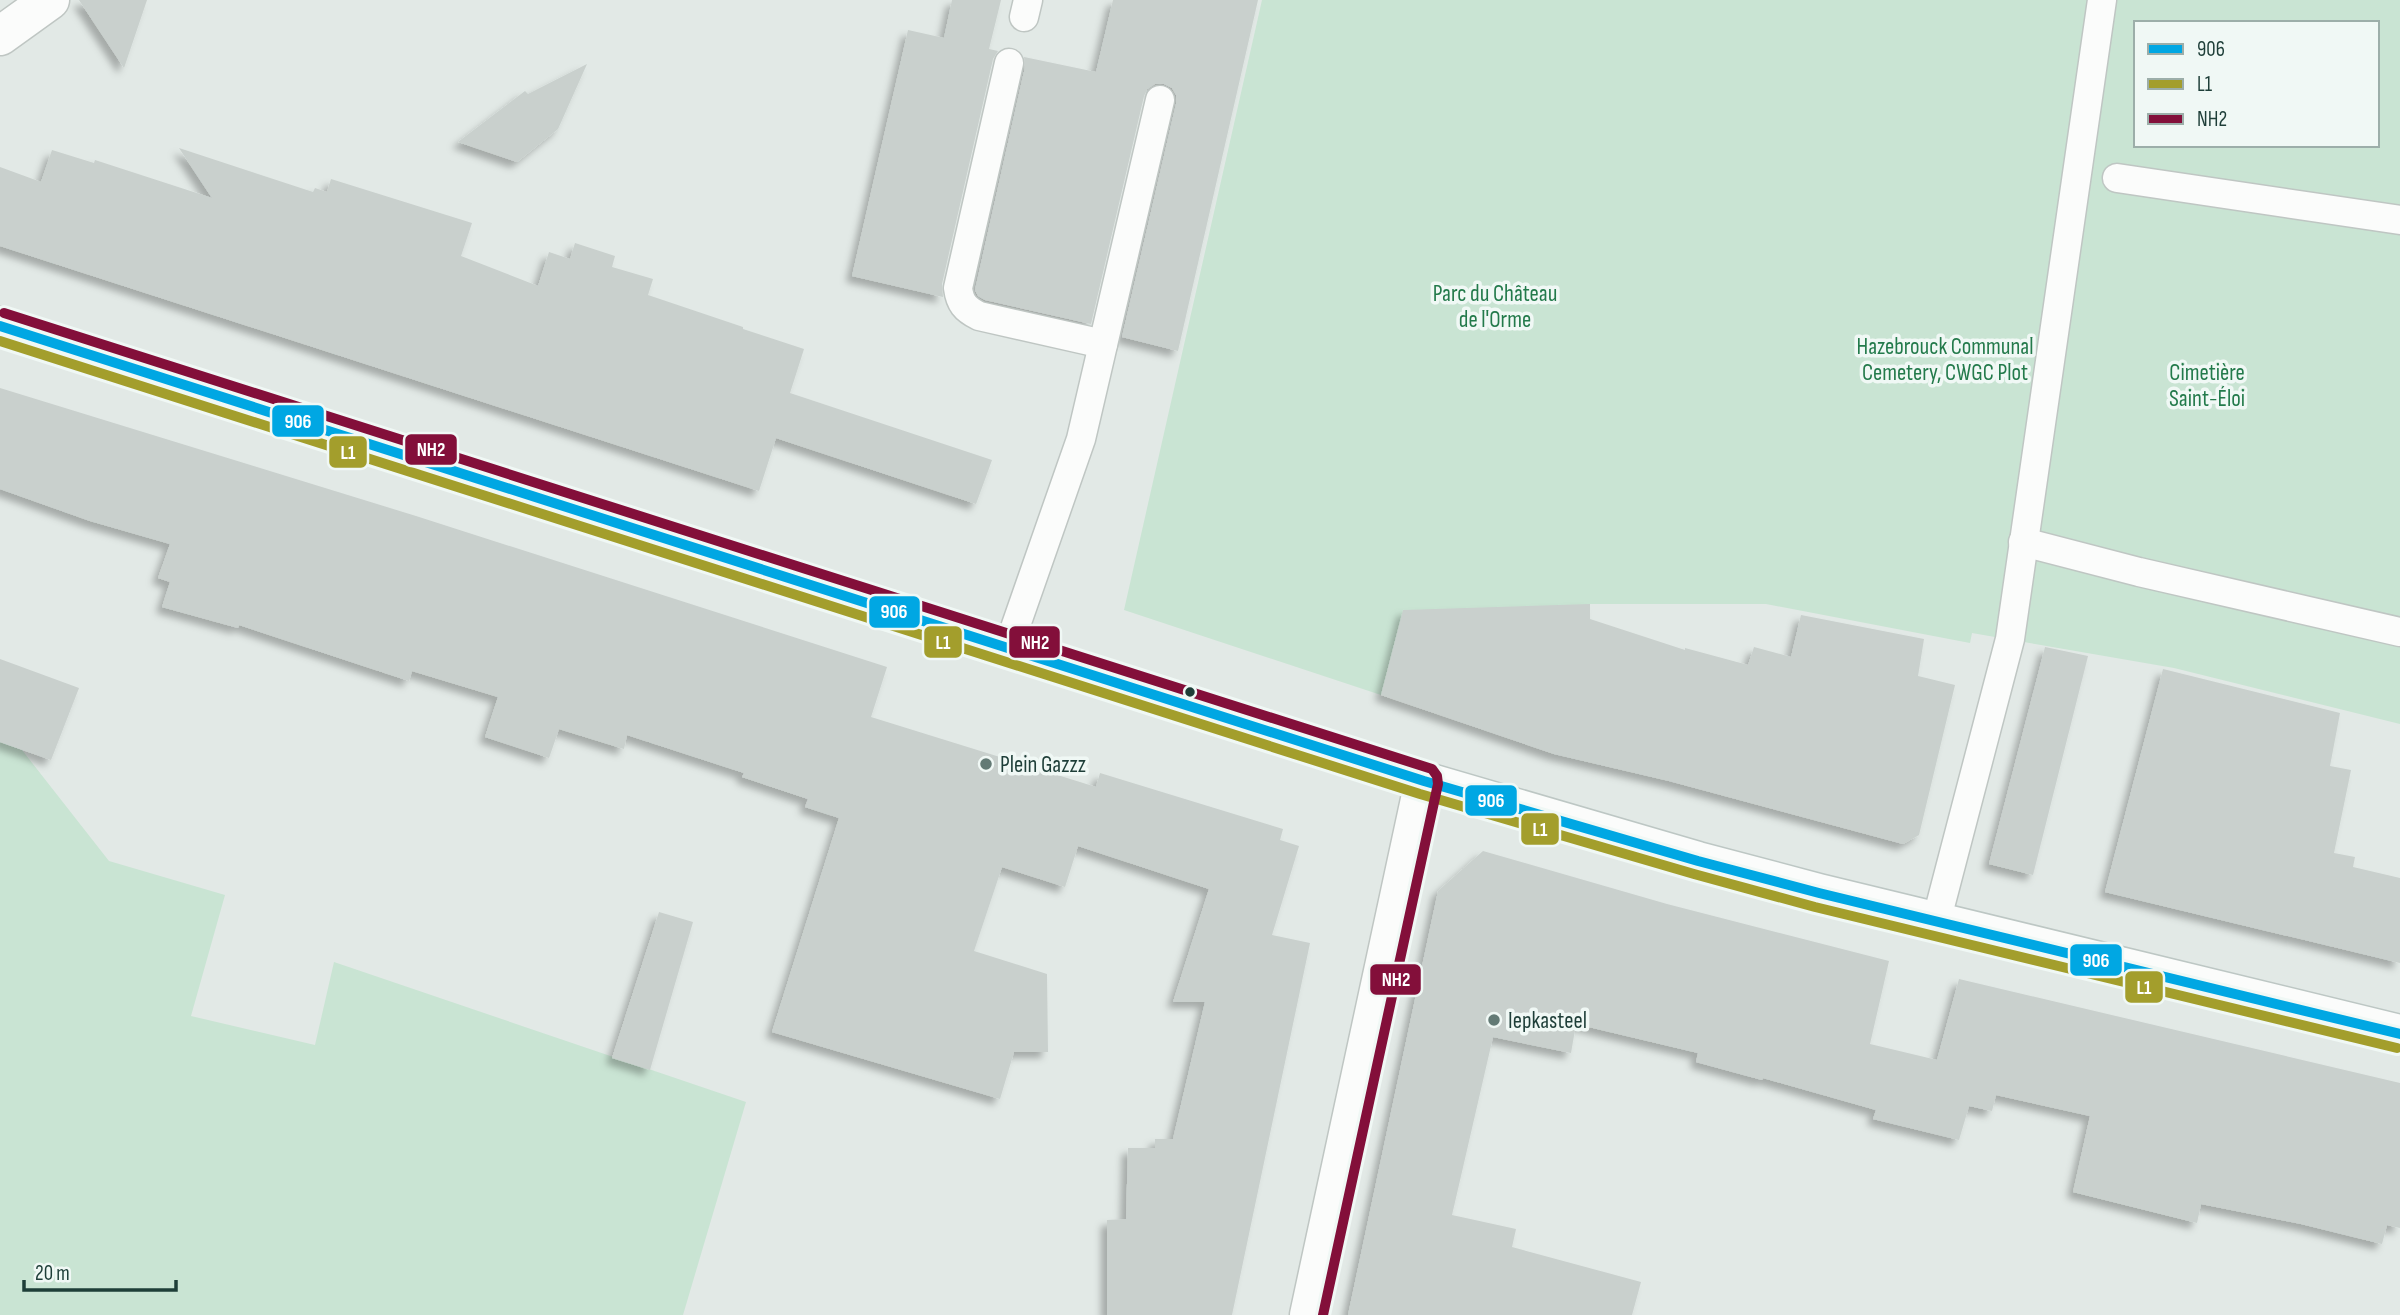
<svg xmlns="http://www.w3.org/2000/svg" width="2400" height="1315" font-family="'Sofia Sans Condensed',sans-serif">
  <defs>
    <filter id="shadow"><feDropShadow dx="-6" dy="6" stdDeviation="3.5" flood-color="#0004"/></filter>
  </defs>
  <rect width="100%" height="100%" fill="#e2e9e6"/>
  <!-- green -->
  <g fill="#c9e4d3" fill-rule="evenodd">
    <path d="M1262,0H2400V724L2174,668L1972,633L1970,643L1766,604H1590L1381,695L1124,610ZM2136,23H2377V145H2136Z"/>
    <path d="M0,742L22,750L109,861L225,895L191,1016L315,1045L334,962L746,1102L683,1315H0Z"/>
  </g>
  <!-- building -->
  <g fill="#c9d0cd" filter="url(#shadow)">
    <path d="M79,0H147L124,68Z"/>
    <path d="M952,0H1001L989,49L998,51L993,59L942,284L943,297L852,276L908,30L944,38Z"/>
    <path d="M1113,0H1258L1178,351L1122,337L1176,104V95L1172,88L1164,84H1155L1147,89L1144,96L1091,324L985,300L978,296L975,290L1025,67L1024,57L1096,72Z"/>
    <path d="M587,64L558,129L517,162L458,142L525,91L528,94Z"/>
    <path d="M179,148L313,192L315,188L327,192L331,179L472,223L461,256L538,286L549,252L570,259L575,243L615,256L612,267L653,279L648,295L743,327V329L804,349L790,393L992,460L976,504L776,438L759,491L0,246V167L41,182L52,150L94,163L95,160L212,198Z"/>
    <path d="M0,388L416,516L887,667L871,717L1096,787L1100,773L1283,829L1280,840L1299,846L1272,935L1310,943L1232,1315H1107V1220L1126,1219L1128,1148H1155V1139H1173L1205,1002H1173L1209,889L1078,846L1065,887L1002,867L974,951L1047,974L1048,1052H1014L1000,1099L772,1032L839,818L805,807L808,799L742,777L744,773L627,735L624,749L559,729L549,758L485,737L498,697L412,671L409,681L239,625L238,628L162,607L170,582L158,578L170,544L90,521L0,489Z"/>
    <path d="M1590,604V619L1685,650V648L1748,665L1754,647L1791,657L1801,615L1924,639L1918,676L1955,685L1919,835L1903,844L1669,781L1554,754L1381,695L1403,610Z"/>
    <path d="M2045,647L2088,656L2033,875L1989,864Z"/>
    <path d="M0,659L79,688L51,760L0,742Z"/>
    <path d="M2163,669L2340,713L2330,766L2351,770L2334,853L2355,857L2353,867L2400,878V963L2105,892Z"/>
    <path d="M1483,851L1667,904L1889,961L1870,1044L1937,1060L1959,979L2400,1083V1228L2387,1225L2382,1244L2301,1224L2201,1204L2197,1223L2073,1192L2090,1116L1996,1095L1992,1111L1969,1106L1959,1140L1873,1119L1876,1110L1763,1078L1762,1080L1696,1062L1698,1053L1576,1024L1571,1053L1493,1037L1452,1215L1516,1229L1512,1247L1641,1282L1632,1315H1348L1438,891Z"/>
    <path d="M659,912L693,922L650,1070L612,1058Z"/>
  </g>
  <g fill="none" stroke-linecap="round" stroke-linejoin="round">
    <defs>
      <g id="service">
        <path d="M1024,17L1028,0"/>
        <path d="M1009,63L958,288C960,303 965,309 979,316L1103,344"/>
        <path d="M2117,178L2400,220"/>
        <path d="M2023,542L2139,572L2400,632"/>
        <path d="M1008,648L1081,439L1160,100"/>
        <path d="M1936,922L2010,639L2102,0"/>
      </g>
      <path id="minor" d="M1309,1315L1424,781"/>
      <path id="tertiary" d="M0,36L50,0"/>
      <path id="secondary" d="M0,326L1424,781L1698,861L1819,893L2400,1034"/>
    </defs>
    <!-- service casing -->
    <use href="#service" stroke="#bfc6c3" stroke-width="31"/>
    <!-- minor casing -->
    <use href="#minor" stroke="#bfc6c3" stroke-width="41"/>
    <!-- tertiary casing -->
    <use href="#tertiary" stroke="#bfc6c3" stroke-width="41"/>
    <!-- secondary casing -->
    <use href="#secondary" stroke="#bdc7c4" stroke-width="41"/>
    <!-- service -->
    <use href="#service" stroke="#fbfcfb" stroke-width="28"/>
    <!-- minor -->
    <use href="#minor" stroke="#fbfcfb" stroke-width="38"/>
    <!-- tertiary -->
    <use href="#tertiary" stroke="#fbfcfb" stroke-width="38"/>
    <!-- secondary -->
    <use href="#secondary" stroke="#fbfcfb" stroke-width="38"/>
    <defs>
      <path id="bus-1" d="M0,326L1424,781L1698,861L1819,893L2400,1034"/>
      <path id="bus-2" d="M0,341L1420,794L1694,874L1815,907L2397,1048"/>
      <path id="bus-3" d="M4,313L1432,769L1437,776L1438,784L1323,1315"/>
    </defs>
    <!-- bus-1 casing -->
    <use href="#bus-1" stroke="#f0f8f5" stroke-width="16"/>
    <!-- bus-2 casing -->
    <use href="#bus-2" stroke="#f0f8f5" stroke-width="16"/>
    <!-- bus-3 casing -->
    <use href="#bus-3" stroke="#f0f8f5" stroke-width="16"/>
    <!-- bus-1 -->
    <use href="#bus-1" stroke="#00a7e3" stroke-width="10"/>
    <!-- bus-2 -->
    <use href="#bus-2" stroke="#a39e2c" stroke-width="10"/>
    <!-- bus-3 -->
    <use href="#bus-3" stroke="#830f3a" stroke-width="10"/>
  </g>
  <!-- markers -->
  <circle fill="#1e3e38" stroke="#f0f8f5" stroke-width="2.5" cx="1190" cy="692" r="6"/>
  <g fill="#637a75" stroke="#f0f8f5" stroke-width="2.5">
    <circle cx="986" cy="764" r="7"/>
    <circle cx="1494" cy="1020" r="7"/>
  </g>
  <g text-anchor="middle" stroke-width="7" stroke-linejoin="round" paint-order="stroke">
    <!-- park labels -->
    <g font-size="23" fill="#237a4b" stroke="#f0f8f5">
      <text x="1495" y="301">Parc du Château<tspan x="1495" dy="26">de l'Orme</tspan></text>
      <text x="1945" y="354">Hazebrouck Communal<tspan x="1945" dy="26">Cemetery, CWGC Plot</tspan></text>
      <text x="2207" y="380">Cimetière<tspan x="2207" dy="26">Saint-Éloi</tspan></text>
    </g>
    <!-- poi labels -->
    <g font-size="23" fill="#1e3e38" stroke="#f0f8f5" text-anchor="start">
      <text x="1000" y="772">Plein Gazzz</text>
      <text x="1508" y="1028">Iepkasteel</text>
    </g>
  </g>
  <g stroke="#f0f8f5" stroke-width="2.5">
    <rect x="271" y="404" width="54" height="34" rx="7" fill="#00a7e3"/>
    <rect x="404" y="433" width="54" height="33" rx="7" fill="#830f3a"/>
    <rect x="328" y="435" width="40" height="34" rx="7" fill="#a39e2c"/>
    <rect x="868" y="595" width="53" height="34" rx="7" fill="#00a7e3"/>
    <rect x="923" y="625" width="40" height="34" rx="7" fill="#a39e2c"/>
    <rect x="1008" y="625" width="53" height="34" rx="7" fill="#830f3a"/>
    <rect x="1464" y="784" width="54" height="33" rx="7" fill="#00a7e3"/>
    <rect x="1520" y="812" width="40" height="34" rx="7" fill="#a39e2c"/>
    <rect x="2069" y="943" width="54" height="34" rx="7" fill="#00a7e3"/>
    <rect x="1369" y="963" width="53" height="33" rx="7" fill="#830f3a"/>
    <rect x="2124" y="970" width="40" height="34" rx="7" fill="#a39e2c"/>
  </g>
  <g font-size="19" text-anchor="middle" font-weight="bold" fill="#fff">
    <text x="298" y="428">906</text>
    <text x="431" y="456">NH2</text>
    <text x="348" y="459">L1</text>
    <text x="894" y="618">906</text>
    <text x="943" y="649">L1</text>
    <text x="1035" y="649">NH2</text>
    <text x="1491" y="807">906</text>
    <text x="1540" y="836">L1</text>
    <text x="2096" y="967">906</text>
    <text x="1396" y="986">NH2</text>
    <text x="2144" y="994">L1</text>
  </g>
  <!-- legend -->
  <rect x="2134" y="21" width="245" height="126" fill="#f0f8f5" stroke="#9caea9" stroke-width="2"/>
  <rect x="2148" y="44" width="35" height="10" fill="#00a7e3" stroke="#9caea9" stroke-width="2"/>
  <text x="2197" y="56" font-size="21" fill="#1e3e38">906</text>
  <rect x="2148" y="79" width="35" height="10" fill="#a39e2c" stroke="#9caea9" stroke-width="2"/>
  <text x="2197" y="91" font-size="21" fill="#1e3e38">L1</text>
  <rect x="2148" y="114" width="35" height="10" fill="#830f3a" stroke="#9caea9" stroke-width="2"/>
  <text x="2197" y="126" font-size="21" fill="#1e3e38">NH2</text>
  <!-- scale -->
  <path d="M24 1280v10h152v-10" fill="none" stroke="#1e3e38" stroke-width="3.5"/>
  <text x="35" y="1280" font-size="21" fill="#1e3e38" stroke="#f0f8f5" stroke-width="5" paint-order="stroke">20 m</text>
</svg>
